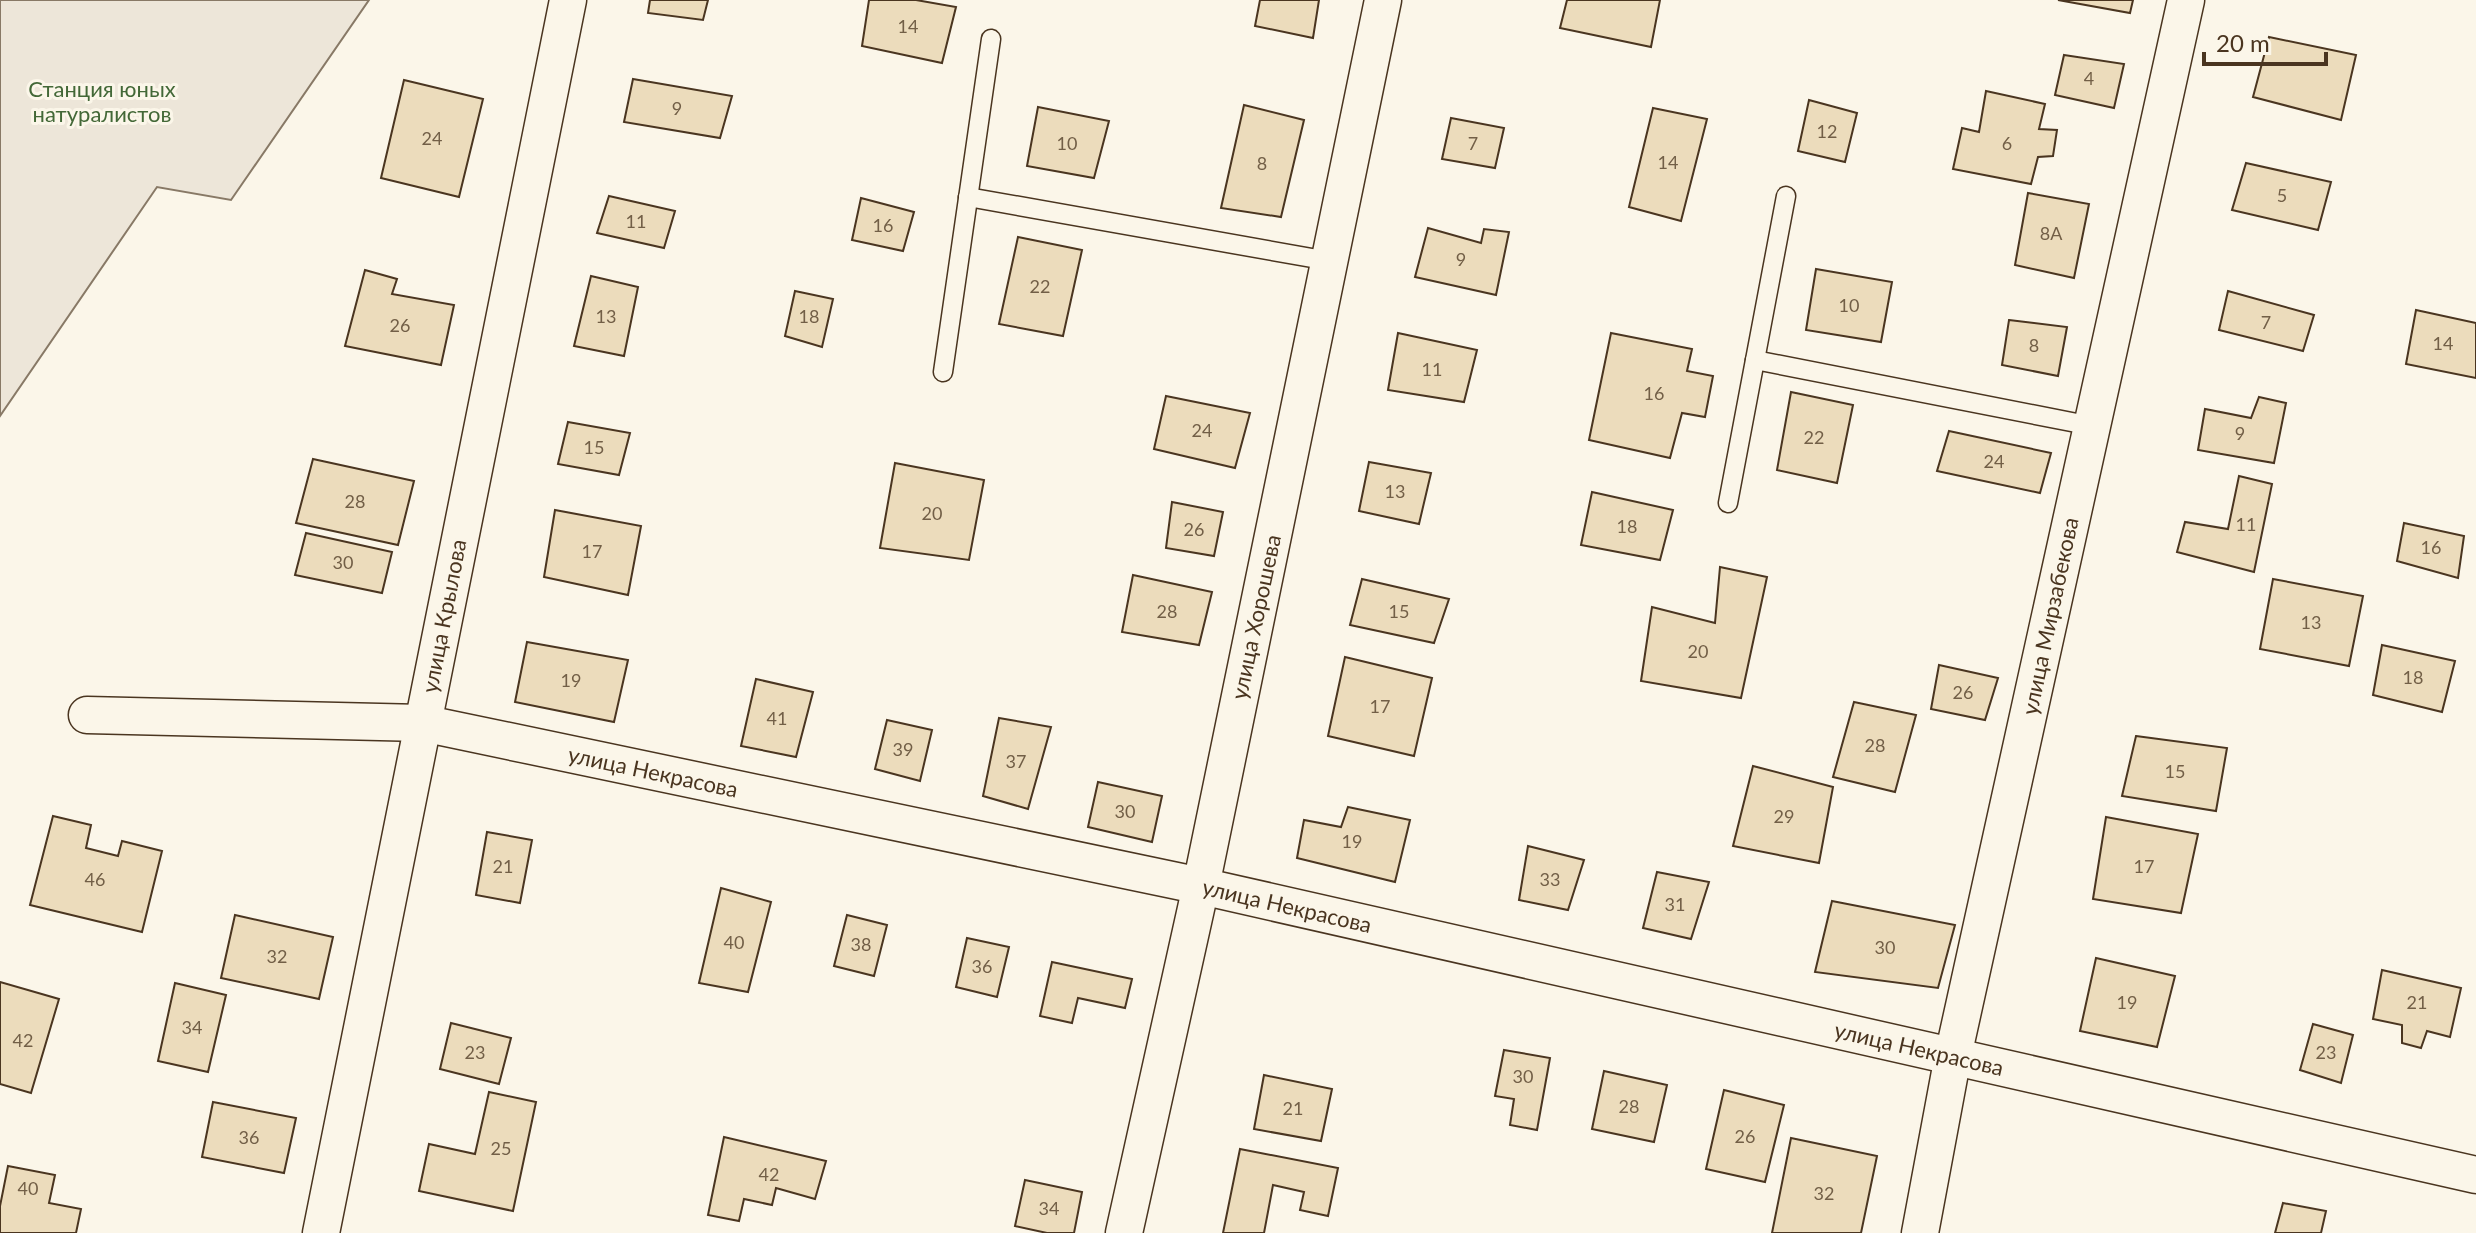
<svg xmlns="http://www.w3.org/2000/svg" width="2476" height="1233" font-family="Lato,sans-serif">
  <rect width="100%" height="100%" fill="#fbf6e9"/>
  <!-- green -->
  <path fill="#ede6d9" stroke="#887966" stroke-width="2" d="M0,0H369L231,200L157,187L0,416Z"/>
  <!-- building -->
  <g fill="#ecdcbc" stroke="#4a3520" stroke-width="2">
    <path d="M650,0H708L703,20L648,13Z"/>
    <path d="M869,0H916L956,7L942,63L862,46Z"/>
    <path d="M1260,0H1319L1313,38L1255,26Z"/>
    <path d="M1567,0H1660L1651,47L1560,28Z"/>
    <path d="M2058,0H2133L2130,13Z"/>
    <path d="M2269,37L2356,55L2341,120L2253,97Z"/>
    <path d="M2064,55L2124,64L2114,108L2055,95Z"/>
    <path d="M633,79L732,96L720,138L624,122Z"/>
    <path d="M404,80L483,99L459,197L381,178Z"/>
    <path d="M1986,91L2045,104L2039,129L2057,130L2053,156L2038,157L2031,184L1953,169L1962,128L1979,132Z"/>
    <path d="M1809,100L1857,113L1845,162L1798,151Z"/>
    <path d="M1244,105L1304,120L1281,217L1221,208Z"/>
    <path d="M1038,107L1109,121L1094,178L1027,166Z"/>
    <path d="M1653,108L1707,119L1681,221L1629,207Z"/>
    <path d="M1451,118L1504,128L1495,168L1442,159Z"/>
    <path d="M2246,163L2331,182L2318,230L2232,210Z"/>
    <path d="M2028,193L2089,204L2074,278L2015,265Z"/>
    <path d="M609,196L675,211L664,248L597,233Z"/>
    <path d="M861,198L914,212L903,251L852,240Z"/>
    <path d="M1428,228L1481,243L1484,229L1509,232L1496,295L1415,277Z"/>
    <path d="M1018,237L1082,250L1063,336L999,324Z"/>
    <path d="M1816,269L1892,282L1881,342L1806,330Z"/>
    <path d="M365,270L397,279L392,294L454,305L441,365L345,346Z"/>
    <path d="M591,276L638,287L624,356L574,346Z"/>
    <path d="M795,291L833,299L822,347L785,336Z"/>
    <path d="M2228,291L2314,315L2303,351L2219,330Z"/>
    <path d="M2416,310L2476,323V378L2406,364Z"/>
    <path d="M2009,320L2067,327L2058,376L2002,365Z"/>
    <path d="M1398,333L1477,350L1464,402L1388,390Z"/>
    <path d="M1611,333L1692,349L1687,371L1713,376L1705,417L1682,413L1670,458L1589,440Z"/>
    <path d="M1791,392L1853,405L1837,483L1777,470Z"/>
    <path d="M1166,396L1250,413L1235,468L1154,449Z"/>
    <path d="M2259,397L2286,403L2274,463L2198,450L2205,409L2251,418Z"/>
    <path d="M568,422L630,433L619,475L558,464Z"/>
    <path d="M1949,431L2051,453L2040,493L1937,471Z"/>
    <path d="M313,459L414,481L398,545L296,523Z"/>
    <path d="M1369,462L1431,473L1419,524L1359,511Z"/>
    <path d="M895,463L984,480L969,560L880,548Z"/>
    <path d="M2239,476L2272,484L2254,572L2177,552L2185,522L2228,529Z"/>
    <path d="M1592,492L1673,510L1660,560L1581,545Z"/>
    <path d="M1172,502L1223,512L1214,556L1166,548Z"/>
    <path d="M555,510L641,526L628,595L544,577Z"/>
    <path d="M2404,523L2464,536L2458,578L2397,561Z"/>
    <path d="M306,533L392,552L382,593L295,575Z"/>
    <path d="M1720,567L1767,577L1741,698L1641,681L1652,607L1715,623Z"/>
    <path d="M1133,575L1212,592L1199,645L1122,632Z"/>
    <path d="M1362,579L1449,599L1434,643L1350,625Z"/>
    <path d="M2273,579L2363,596L2349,666L2260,649Z"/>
    <path d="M527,642L628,660L614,722L515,702Z"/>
    <path d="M2382,645L2455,661L2442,712L2373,695Z"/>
    <path d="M1345,657L1432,678L1414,756L1328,736Z"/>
    <path d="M1939,665L1998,678L1985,720L1931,709Z"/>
    <path d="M756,679L813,692L796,757L741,746Z"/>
    <path d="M1854,702L1916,715L1895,792L1833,777Z"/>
    <path d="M999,718L1051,727L1028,809L983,796Z"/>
    <path d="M887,720L932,730L920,781L875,769Z"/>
    <path d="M2136,736L2227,748L2216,811L2122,796Z"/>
    <path d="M1753,766L1833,787L1819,863L1733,846Z"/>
    <path d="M1098,782L1162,796L1152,842L1088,827Z"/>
    <path d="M1348,807L1410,820L1395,882L1297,858L1304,820L1341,827Z"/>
    <path d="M53,816L91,825L86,848L118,856L122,841L162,851L142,932L30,905Z"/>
    <path d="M2106,817L2198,834L2181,913L2093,899Z"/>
    <path d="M487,832L532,840L520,903L476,895Z"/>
    <path d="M1528,846L1584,860L1568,910L1519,900Z"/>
    <path d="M1657,872L1709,882L1691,939L1643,928Z"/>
    <path d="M721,888L771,902L748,992L699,983Z"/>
    <path d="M1832,901L1955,925L1938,988L1815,972Z"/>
    <path d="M235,915L333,937L319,999L221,978Z"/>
    <path d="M847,915L887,925L874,976L834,966Z"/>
    <path d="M967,938L1009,947L997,997L956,987Z"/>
    <path d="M2096,958L2175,976L2157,1047L2080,1031Z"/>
    <path d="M1052,962L1132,979L1125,1008L1078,998L1072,1023L1040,1016Z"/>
    <path d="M2382,970L2461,988L2450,1037L2427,1031L2421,1048L2402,1043V1025L2373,1019Z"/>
    <path d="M0,982L59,999L31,1093L0,1084Z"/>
    <path d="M175,983L226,995L208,1072L158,1061Z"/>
    <path d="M451,1023L511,1038L499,1084L440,1069Z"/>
    <path d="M2313,1024L2353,1035L2341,1083L2300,1070Z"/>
    <path d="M1504,1050L1550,1058L1537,1130L1510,1125L1514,1099L1495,1096Z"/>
    <path d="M1604,1071L1667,1085L1654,1142L1592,1129Z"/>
    <path d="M1264,1075L1332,1089L1321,1141L1254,1129Z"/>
    <path d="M1724,1090L1784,1105L1765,1182L1706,1169Z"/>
    <path d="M489,1092L536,1102L513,1211L419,1191L429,1144L475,1154Z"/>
    <path d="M213,1102L296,1118L284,1173L202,1157Z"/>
    <path d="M724,1137L826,1161L815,1199L776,1188L772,1205L744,1199L739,1221L708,1215Z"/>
    <path d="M1791,1138L1877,1156L1861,1233H1772Z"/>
    <path d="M1240,1149L1338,1168L1328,1216L1300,1210L1304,1192L1273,1185L1264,1233H1223Z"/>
    <path d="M8,1166L55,1175L49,1203L81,1209L76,1233H0V1206Z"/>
    <path d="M1025,1180L1082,1192L1074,1233H1047L1015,1226Z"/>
    <path d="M2283,1203L2326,1211L2321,1233H2275Z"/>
  </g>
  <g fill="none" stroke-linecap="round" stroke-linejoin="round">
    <defs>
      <g id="lane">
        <path d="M968,197L1329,261"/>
        <path d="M1755,360L2092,426"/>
        <path d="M943,372L991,39"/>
        <path d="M1728,503L1786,196"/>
      </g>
      <g id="street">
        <path d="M87,715L422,723L1201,886L2476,1175"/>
        <path d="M321,1233L568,0"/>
        <path d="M1124,1233L1201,886L1383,0"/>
        <path d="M1920,1233L1953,1056L2186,0"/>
      </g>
    </defs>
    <!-- lane casing -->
    <use href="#lane" stroke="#4a3520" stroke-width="21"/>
    <!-- street casing -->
    <use href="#street" stroke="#4a3520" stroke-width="39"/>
    <!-- lane -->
    <use href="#lane" stroke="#fbf6e9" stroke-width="18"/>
    <!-- street -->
    <use href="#street" stroke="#fbf6e9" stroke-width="36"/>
  </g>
  <g text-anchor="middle" stroke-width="6" stroke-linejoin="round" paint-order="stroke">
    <!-- number labels -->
    <g font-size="18" fill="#725f47">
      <text x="908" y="33">14</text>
      <text x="2089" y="85">4</text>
      <text x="677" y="115">9</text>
      <text x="1827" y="138">12</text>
      <text x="432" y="145">24</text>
      <text x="1067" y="150">10</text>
      <text x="1473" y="150">7</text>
      <text x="2007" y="150">6</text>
      <text x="1668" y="169">14</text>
      <text x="1262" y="170">8</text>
      <text x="2282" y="202">5</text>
      <text x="636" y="228">11</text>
      <text x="883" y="232">16</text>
      <text x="2051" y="240">8А</text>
      <text x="1461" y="266">9</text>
      <text x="1040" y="293">22</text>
      <text x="1849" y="312">10</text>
      <text x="606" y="323">13</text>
      <text x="809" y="323">18</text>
      <text x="2266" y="329">7</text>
      <text x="400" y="332">26</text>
      <text x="2443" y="350">14</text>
      <text x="2034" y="352">8</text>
      <text x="1432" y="376">11</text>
      <text x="1654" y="400">16</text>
      <text x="1202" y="437">24</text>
      <text x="2240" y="440">9</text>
      <text x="1814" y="444">22</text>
      <text x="594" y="454">15</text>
      <text x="1994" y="468">24</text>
      <text x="1395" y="498">13</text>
      <text x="355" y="508">28</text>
      <text x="932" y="520">20</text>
      <text x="2246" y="531">11</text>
      <text x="1627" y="533">18</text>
      <text x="1194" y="536">26</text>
      <text x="2431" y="554">16</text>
      <text x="592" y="558">17</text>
      <text x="343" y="569">30</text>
      <text x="1167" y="618">28</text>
      <text x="1399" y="618">15</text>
      <text x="2311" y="629">13</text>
      <text x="1698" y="658">20</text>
      <text x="2413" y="684">18</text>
      <text x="571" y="687">19</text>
      <text x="1963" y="699">26</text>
      <text x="1380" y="713">17</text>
      <text x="777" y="725">41</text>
      <text x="1875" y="752">28</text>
      <text x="903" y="756">39</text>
      <text x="1016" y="768">37</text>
      <text x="2175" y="778">15</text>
      <text x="1125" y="818">30</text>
      <text x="1784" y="823">29</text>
      <text x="1352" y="848">19</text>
      <text x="503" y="873">21</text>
      <text x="2144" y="873">17</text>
      <text x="95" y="886">46</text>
      <text x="1550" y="886">33</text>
      <text x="1675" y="911">31</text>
      <text x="734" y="949">40</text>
      <text x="861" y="951">38</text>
      <text x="1885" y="954">30</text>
      <text x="277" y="963">32</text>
      <text x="982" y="973">36</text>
      <text x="2127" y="1009">19</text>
      <text x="2417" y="1009">21</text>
      <text x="192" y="1034">34</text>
      <text x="23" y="1047">42</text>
      <text x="475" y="1059">23</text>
      <text x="2326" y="1059">23</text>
      <text x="1523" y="1083">30</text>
      <text x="1629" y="1113">28</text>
      <text x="1293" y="1115">21</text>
      <text x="1745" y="1143">26</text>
      <text x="249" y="1144">36</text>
      <text x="501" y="1155">25</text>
      <text x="769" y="1181">42</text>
      <text x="28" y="1195">40</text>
      <text x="1824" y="1200">32</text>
      <text x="1049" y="1215">34</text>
    </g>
    <!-- park labels -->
    <g font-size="22" fill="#436837" stroke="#fbf6e9">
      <text x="102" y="97">Станция юных<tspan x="102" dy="25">натуралистов</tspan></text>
    </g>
    <!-- street labels -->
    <g font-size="22" fill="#4a3520" stroke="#fbf6e9">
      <text transform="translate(444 616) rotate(-79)" y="8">улица Крылова</text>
      <text transform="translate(2050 616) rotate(-78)" y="8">улица Мирзабекова</text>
      <text transform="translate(1256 617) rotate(-78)" y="8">улица Хорошева</text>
      <text transform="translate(653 772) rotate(12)" y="8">улица Некрасова</text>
      <text transform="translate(1287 906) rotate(13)" y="8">улица Некрасова</text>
      <text transform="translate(1919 1049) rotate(13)" y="8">улица Некрасова</text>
    </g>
  </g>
  <!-- scale -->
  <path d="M2204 52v12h122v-12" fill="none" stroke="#4a3520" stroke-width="4"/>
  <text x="2216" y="52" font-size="24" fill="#4a3520" stroke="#fbf6e9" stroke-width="6" paint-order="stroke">20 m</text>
</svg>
